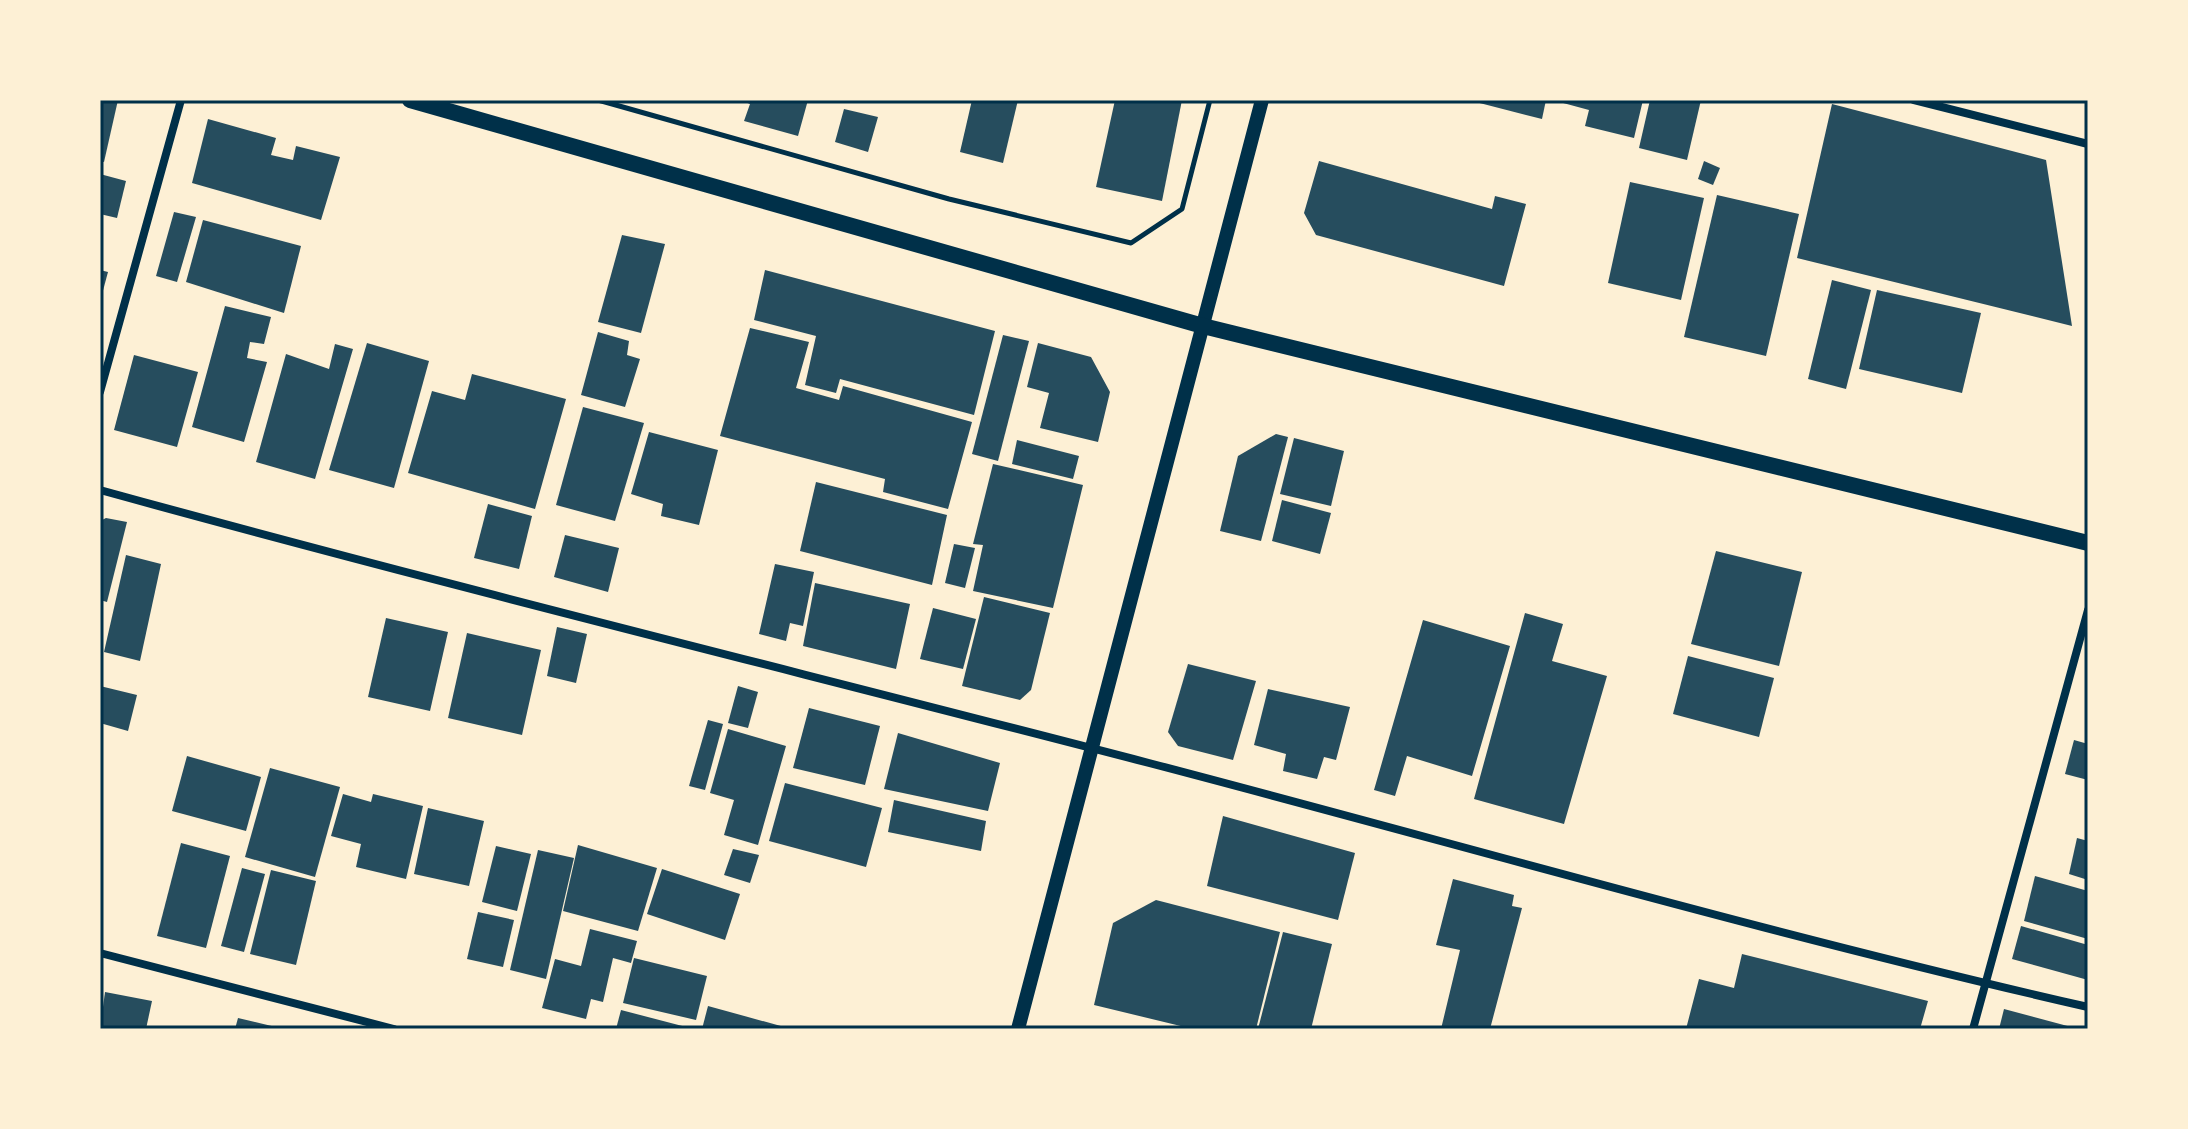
<svg xmlns="http://www.w3.org/2000/svg" width="2188" height="1129" font-family="'Golos Text',sans-serif">
  <rect width="100%" height="100%" fill="#fdf0d5"/>
  <!-- building -->
  <g fill="#264d5e">
    <path d="M100,100H118L104,162L100,161Z"/>
    <path d="M740,100H808L798,136L744,121L750,104Z"/>
    <path d="M972,100H1018L1003,163L960,152Z"/>
    <path d="M1115,100H1182L1162,201L1096,187Z"/>
    <path d="M1468,100H1546L1542,119Z"/>
    <path d="M1552,100H1643L1634,138L1585,126L1589,110Z"/>
    <path d="M1650,100H1701L1687,160L1639,148Z"/>
    <path d="M1832,104L2046,160L2072,326L1797,258Z"/>
    <path d="M844,109L878,117L868,152L835,142Z"/>
    <path d="M208,119L276,138L271,155L293,160L296,146L340,157L321,220L192,183Z"/>
    <path d="M1319,161L1492,209L1495,196L1526,204L1504,286L1316,235L1304,213Z"/>
    <path d="M1704,161L1720,168L1713,185L1698,179Z"/>
    <path d="M100,174L126,181L117,218L100,214Z"/>
    <path d="M1630,182L1704,198L1681,300L1608,283Z"/>
    <path d="M1717,195L1799,214L1766,356L1684,337Z"/>
    <path d="M174,212L196,217L177,282L156,276Z"/>
    <path d="M203,220L301,246L284,313L186,282Z"/>
    <path d="M622,235L665,244L641,333L598,322Z"/>
    <path d="M100,270L108,272L101,298H100Z"/>
    <path d="M765,270L995,331L974,415L840,379L836,393L805,385L816,336L754,320Z"/>
    <path d="M1832,280L1871,290L1846,389L1808,379Z"/>
    <path d="M1877,290L1981,313L1962,393L1859,369Z"/>
    <path d="M225,306L271,317L264,344L250,342L247,358L267,362L244,442L192,427Z"/>
    <path d="M750,328L809,342L796,388L839,400L843,386L972,422L948,509L883,492L885,479L720,436Z"/>
    <path d="M598,332L629,341L627,355L640,359L625,407L581,395Z"/>
    <path d="M1003,335L1029,341L998,461L972,454Z"/>
    <path d="M367,343L429,361L394,488L329,470Z"/>
    <path d="M1038,343L1091,357L1110,392L1098,442L1040,428L1049,393L1027,387Z"/>
    <path d="M335,344L353,349L315,479L256,462L286,354L329,369Z"/>
    <path d="M134,355L198,372L177,447L114,430Z"/>
    <path d="M472,374L566,399L535,509L408,473L432,391L465,400Z"/>
    <path d="M583,407L644,423L615,521L556,505Z"/>
    <path d="M649,432L718,450L699,525L661,516L663,504L631,494Z"/>
    <path d="M1276,434L1288,437L1261,541L1220,531L1238,456Z"/>
    <path d="M1294,438L1344,451L1331,506L1280,494Z"/>
    <path d="M1017,440L1079,456L1073,479L1012,464Z"/>
    <path d="M993,464L1083,485L1053,608L973,591L983,545L973,544Z"/>
    <path d="M816,482L947,515L932,585L800,551Z"/>
    <path d="M1282,500L1331,513L1320,554L1272,541Z"/>
    <path d="M488,504L532,516L519,569L474,558Z"/>
    <path d="M106,518L127,522L107,602L100,600V521Z"/>
    <path d="M565,535L619,548L608,592L554,577Z"/>
    <path d="M954,544L975,548L965,588L945,583Z"/>
    <path d="M1716,551L1802,572L1779,666L1691,644Z"/>
    <path d="M126,555L161,564L140,661L104,652Z"/>
    <path d="M775,564L814,572L803,626L790,623L786,641L759,634Z"/>
    <path d="M815,583L910,604L896,669L803,646Z"/>
    <path d="M984,597L1050,613L1031,690L1020,700L962,686Z"/>
    <path d="M933,608L976,619L963,669L920,659Z"/>
    <path d="M1525,613L1563,624L1552,661L1607,676L1564,824L1474,799Z"/>
    <path d="M386,618L448,632L430,711L368,697Z"/>
    <path d="M1423,620L1510,646L1472,776L1407,756L1395,796L1374,790Z"/>
    <path d="M557,627L587,634L576,683L547,676Z"/>
    <path d="M467,633L541,650L522,735L448,718Z"/>
    <path d="M1688,656L1774,678L1759,737L1673,714Z"/>
    <path d="M1188,664L1256,681L1233,760L1178,746L1168,732Z"/>
    <path d="M100,686L137,695L128,731L100,723Z"/>
    <path d="M738,686L758,692L748,728L728,723Z"/>
    <path d="M1268,689L1350,707L1336,760L1324,757L1317,779L1283,771L1286,754L1254,745Z"/>
    <path d="M809,708L880,726L865,785L793,768Z"/>
    <path d="M708,720L723,724L705,790L689,786Z"/>
    <path d="M728,729L786,746L758,845L724,835L734,800L710,793Z"/>
    <path d="M898,733L1000,763L988,811L884,789Z"/>
    <path d="M2074,740L2088,744V780L2065,774Z"/>
    <path d="M187,756L261,777L246,831L172,811Z"/>
    <path d="M270,768L340,787L315,877L245,857Z"/>
    <path d="M785,783L882,808L866,867L769,841Z"/>
    <path d="M343,794L371,802L373,794L423,806L406,879L356,867L361,844L331,836Z"/>
    <path d="M894,800L986,821L981,851L888,832Z"/>
    <path d="M428,808L484,821L469,886L414,874Z"/>
    <path d="M1223,816L1355,853L1338,920L1207,886Z"/>
    <path d="M2077,838L2088,841V880L2069,874Z"/>
    <path d="M181,843L230,856L206,948L157,936Z"/>
    <path d="M578,845L657,868L638,931L563,911Z"/>
    <path d="M496,846L531,854L517,911L482,902Z"/>
    <path d="M733,849L759,855L750,883L724,875Z"/>
    <path d="M538,850L574,858L546,979L510,970Z"/>
    <path d="M242,868L265,874L244,952L221,946Z"/>
    <path d="M662,869L740,894L725,940L647,914Z"/>
    <path d="M271,870L316,881L296,965L250,954Z"/>
    <path d="M2035,876L2088,891V939L2024,921Z"/>
    <path d="M1453,879L1514,895L1512,906L1522,908L1490,1029H1441L1460,950L1436,945Z"/>
    <path d="M1156,900L1280,932L1256,1029H1193L1094,1005L1113,923Z"/>
    <path d="M478,912L514,920L503,967L467,959Z"/>
    <path d="M2021,926L2088,945V980L2012,959Z"/>
    <path d="M590,929L637,941L631,963L613,958L603,1002L591,999L586,1019L542,1008L555,959L581,966Z"/>
    <path d="M1283,932L1332,944L1311,1029H1258Z"/>
    <path d="M1742,954L1928,1001L1920,1029H1686L1699,979L1734,988Z"/>
    <path d="M634,958L707,976L696,1020L623,1003Z"/>
    <path d="M105,992L152,1001L146,1029H100Z"/>
    <path d="M708,1006L788,1028V1029H702Z"/>
    <path d="M2004,1009L2075,1028V1029H1999Z"/>
    <path d="M621,1010L690,1028V1029H616Z"/>
    <path d="M238,1018L280,1028V1029H235Z"/>
  </g>
  <g fill="none" stroke-linecap="round" stroke-linejoin="round">
    <!-- path -->
    <path stroke="#003049" stroke-width="5" d="M598,100L949,199L1131,243L1182,209L1210,100"/>
    <!-- minor -->
    <g stroke="#003049" stroke-width="8">
      <path d="M1914,100L2088,144"/>
      <path d="M100,392L181,100"/>
      <path d="M100,490C448,586 799,672 1149,763C1462,845 1772,935 2088,1007"/>
      <path d="M100,953L394,1029"/>
      <path d="M1973,1029L2088,610"/>
    </g>
    <!-- tertiary -->
    <path stroke="#003049" stroke-width="14" d="M1018,1029L1262,100"/>
    <!-- secondary -->
    <path stroke="#003049" stroke-width="16" d="M410,100L1203,326L2088,543"/>
  </g>
  <!-- border -->
  <rect width="2188" height="1129" fill="none" stroke="#fdf0d5" stroke-width="204"/>
  <rect x="102" y="102" width="1984" height="925" fill="none" stroke="#003049" stroke-width="3"/>
</svg>
